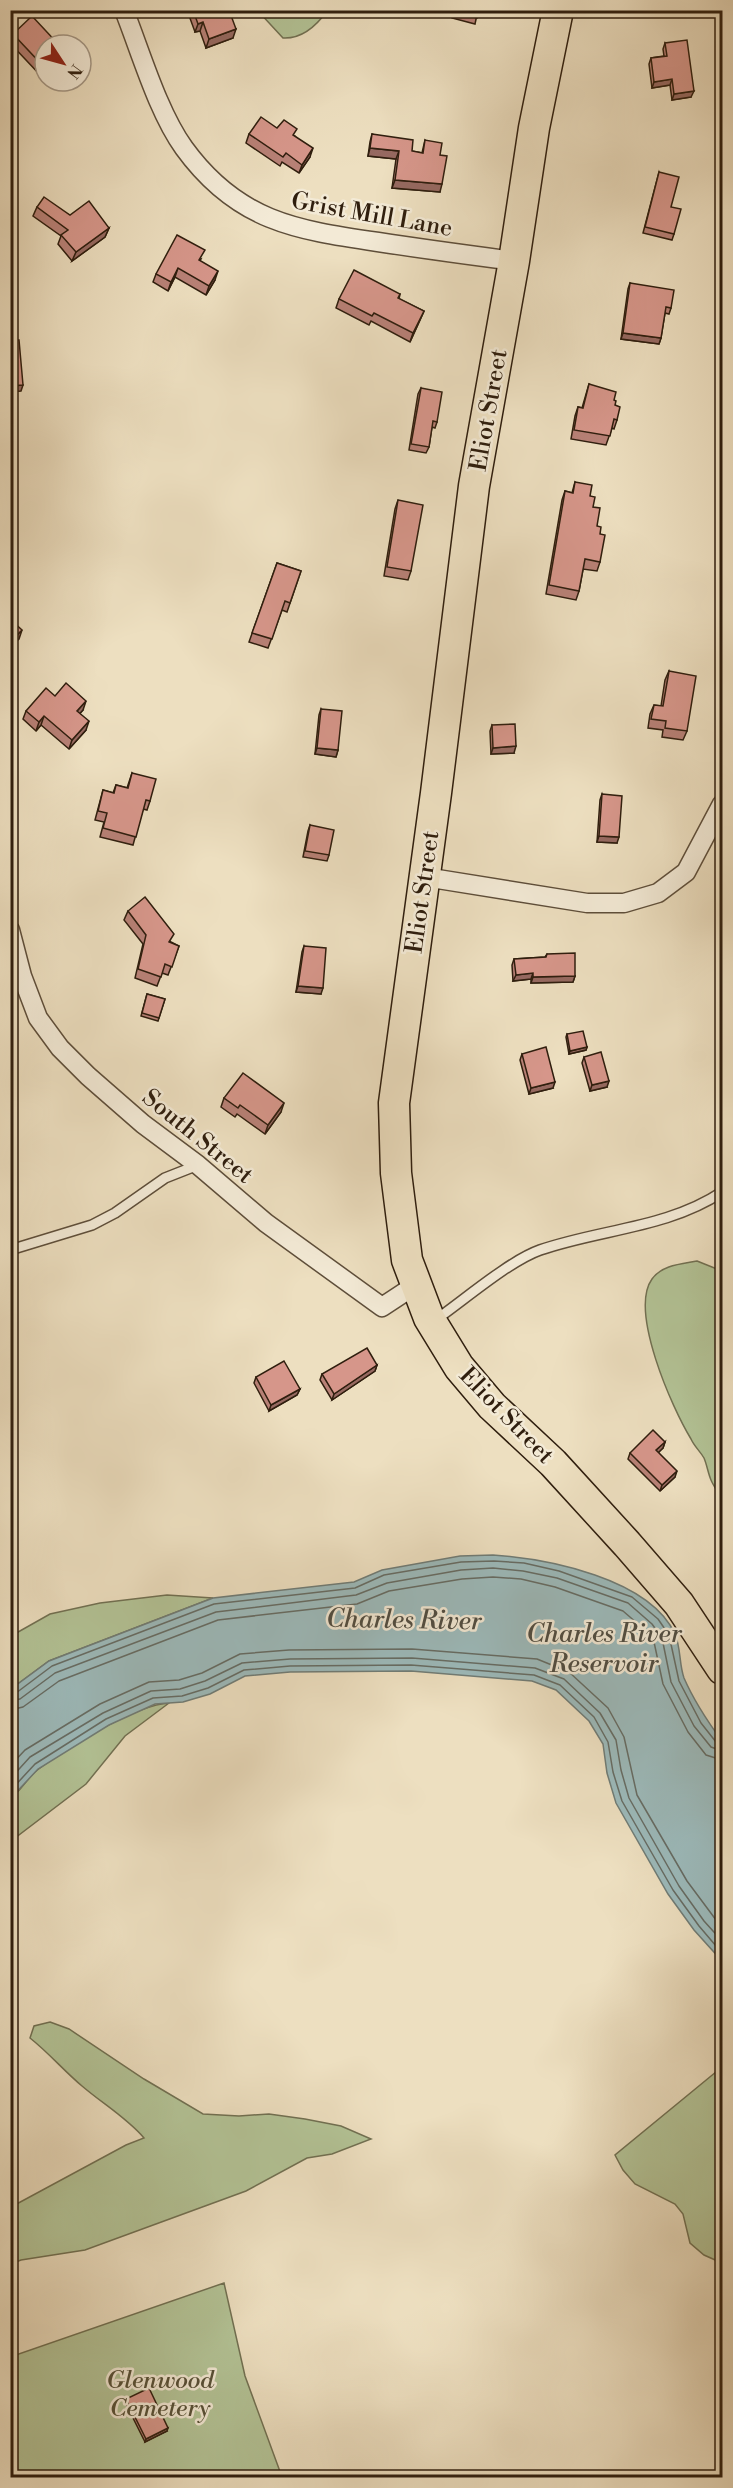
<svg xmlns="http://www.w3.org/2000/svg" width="733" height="2488" font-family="'Libre Bodoni',serif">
  <rect width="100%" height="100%" fill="#eddfc0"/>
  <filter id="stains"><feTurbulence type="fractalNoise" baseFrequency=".00333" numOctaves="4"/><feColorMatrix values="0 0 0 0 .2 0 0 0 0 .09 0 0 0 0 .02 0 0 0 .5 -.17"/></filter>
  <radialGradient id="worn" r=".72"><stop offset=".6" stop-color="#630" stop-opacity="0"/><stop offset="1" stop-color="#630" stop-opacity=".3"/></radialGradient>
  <!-- green -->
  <g fill="#b3c396" stroke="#717052" stroke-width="1.5">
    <path d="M258,11H327C317,25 302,39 283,38Z"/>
    <path d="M697,1261L722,1271V1500C719,1493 714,1487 711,1480C708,1473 707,1465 704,1458C700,1451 694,1446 691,1439C672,1408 629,1311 652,1279C662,1265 681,1264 697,1261Z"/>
    <path d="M167,1595L213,1598L49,1661L11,1689V1636L50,1614L100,1603Z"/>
    <path d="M169,1703L125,1736L86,1784L11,1841V1798C22,1790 28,1776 40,1768C68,1747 135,1705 169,1703Z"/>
    <path d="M50,2022L69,2029L144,2079L203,2114L239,2116L269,2114L305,2119L341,2126L371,2139L332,2154L307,2158L246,2191L85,2250L21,2260L11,2264V2207L126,2145L144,2138C127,2118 103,2104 82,2086C64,2071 49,2053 30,2038L34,2026Z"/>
    <path d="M722,2067V2263L704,2255L690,2243L683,2214L675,2204L635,2184L623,2170L615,2155Z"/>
    <path d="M224,2283L245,2376L282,2477H11L10,2357Z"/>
  </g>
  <!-- water -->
  <path fill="#9cbabb" stroke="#707c76" stroke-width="1.5" d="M493,1555C548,1559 649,1578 675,1634C681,1648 679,1664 684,1678C694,1701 708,1722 722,1741V1961L694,1930L668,1894L616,1803L607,1773L603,1744L589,1721L556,1690L532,1681L411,1671L290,1672L245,1676L210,1694L183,1702L155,1704L109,1725L38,1769L11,1798V1689L49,1661L213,1598L354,1582L382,1570L460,1556Z"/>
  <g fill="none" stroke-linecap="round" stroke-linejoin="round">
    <!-- shore -->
    <g stroke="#666c64" stroke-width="1.5">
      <path d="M10,1694L16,1693L52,1666L214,1604L355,1588L384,1575L461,1562L494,1561L524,1563L559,1571L632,1597L658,1619L669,1635L679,1681L701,1723L716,1742L722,1744"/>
      <path d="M10,1701L20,1699L55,1673L216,1612L356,1595L387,1583L461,1570L493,1568L523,1571L557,1578L628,1603L652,1624L662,1638L671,1682L694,1726L711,1747L722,1751"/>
      <path d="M10,1710L23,1707L59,1681L218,1620L357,1604L389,1591L462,1579L493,1577L521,1579L555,1587L623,1611L645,1630L654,1642L663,1684L688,1732L706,1755L722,1760"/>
      <path d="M10,1766L25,1750L100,1704L149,1682L179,1680L202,1673L240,1654L289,1650L412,1649L537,1659L569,1672L608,1708L624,1737L637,1795L687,1881L722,1928"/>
      <path d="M10,1779L30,1757L103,1713L151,1691L180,1689L205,1681L242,1663L290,1659L412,1658L535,1668L564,1679L600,1713L616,1740L621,1770L629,1798L679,1886L704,1921L722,1941"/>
      <path d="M10,1791L35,1764L106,1719L153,1698L182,1696L208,1688L244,1670L290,1666L411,1665L534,1675L560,1685L594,1717L608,1742L613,1772L622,1801L673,1890L699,1926L722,1953"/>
    </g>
    <defs>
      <g id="service">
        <path d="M10,1250L92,1225L115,1213L165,1178L198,1165"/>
        <path d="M434,1321C463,1301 509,1261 540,1250C601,1229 668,1228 722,1192"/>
      </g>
      <g id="minor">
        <path d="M124,10C141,53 158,112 184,148C237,221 295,230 378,242C423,249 468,255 514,261"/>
        <path d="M425,877L587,903H624L658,893L686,872L722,804"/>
        <path d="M10,930L22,976L38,1018L60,1048L88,1076L143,1124L198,1165L266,1223L382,1307L417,1284"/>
      </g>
      <path id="primary" d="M558,10L534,128L514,261L474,486L436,793L394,1103L396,1173L407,1260L429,1318L459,1367L492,1406L553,1463L627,1544L679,1604L722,1669"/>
    </defs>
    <!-- service casing -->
    <use href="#service" stroke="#5e4e3a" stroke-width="12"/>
    <!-- minor casing -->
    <use href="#minor" stroke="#5e4e3a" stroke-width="21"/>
    <!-- primary casing -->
    <use href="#primary" stroke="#2f1e0e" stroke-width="33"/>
    <!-- service -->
    <use href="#service" stroke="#f3ead6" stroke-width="9"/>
    <!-- minor -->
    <use href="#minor" stroke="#f3ead6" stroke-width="18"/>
    <!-- primary -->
    <use href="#primary" stroke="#eddfc0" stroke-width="30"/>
  </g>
  <!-- wall -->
  <g fill="#b88177" stroke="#2f1e0e" stroke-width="1.5">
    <path d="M187,10H229L233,38L206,48L200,31L195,32Z"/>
    <path d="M453,10H478L475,24L452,18Z"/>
    <path d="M13,34L45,45V77H42L10,43Z"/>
    <path d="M665,43L691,97L672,100L670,85L652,88L649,64L651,58L664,56L663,49Z"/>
    <path d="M277,128L295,136L310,157L299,173L282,162L280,166L246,143L249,134Z"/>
    <path d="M372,134L412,151L422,153L425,140L440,155V192L392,188L396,159L368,156L370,142Z"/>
    <path d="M659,172L671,207L674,234L672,240L643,233Z"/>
    <path d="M37,207L70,215L109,228L105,237L72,261L58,244L61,236L33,216Z"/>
    <path d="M201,259L200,261L215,280L206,295L175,277L168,291L153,282L156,274Z"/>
    <path d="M630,283L671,308L669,314L665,313L661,338L659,344L621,339L628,289Z"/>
    <path d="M400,294L399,299L424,311L420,320L410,342L371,321L369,325L336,308L339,299Z"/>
    <path d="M589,384L614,400L617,420L614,429L612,428L606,445L571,439L575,416L578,407L582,408Z"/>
    <path d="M421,388L437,422L435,428L432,427L429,447L426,453L409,450L418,394Z"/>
    <path d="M575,482L590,496L597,526L600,534V562L597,571L583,569L579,591L576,600L546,594L562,500L565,491L572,493Z"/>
    <path d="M398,500L411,571L408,580L384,576L395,509Z"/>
    <path d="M277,563L301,571L287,612L282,610L268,648L249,642Z"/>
    <path d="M669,671L687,731L683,740L662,737L663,730L648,728L650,714L654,705L661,706L665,680Z"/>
    <path d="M55,696L83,710L80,713L86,730L69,749L41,725L36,731L23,719L26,711Z"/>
    <path d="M321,709L338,750L336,757L315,754L319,715Z"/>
    <path d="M492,725L514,753L491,754L490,731Z"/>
    <path d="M132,773L150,801L147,810L143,809L133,845L100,837L104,822L95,820L103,790L113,793L116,785L127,788Z"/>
    <path d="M602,794L617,843L597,842L600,800Z"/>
    <path d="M310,825L329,855L327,861L303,857L308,831Z"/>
    <path d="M128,911L171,942L179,946L168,975L162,973L157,986L135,978L143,944L124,920Z"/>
    <path d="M304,946L321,994L296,992L302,952Z"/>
    <path d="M547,954L575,976L573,982L531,983V979L513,981L512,965L514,959L545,957Z"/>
    <path d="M147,994L165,999L158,1021L141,1016Z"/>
    <path d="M567,1034L587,1047L586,1050L569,1054L566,1037Z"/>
    <path d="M522,1054L553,1088L529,1094L520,1060Z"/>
    <path d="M584,1057L607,1087L590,1091L582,1063Z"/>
    <path d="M224,1098L281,1112L265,1134L237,1114L235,1117L221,1107Z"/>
    <path d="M377,1365L375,1371L332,1400L320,1380L322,1374Z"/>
    <path d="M256,1377L300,1389L297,1395L269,1411L254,1383Z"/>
    <path d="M665,1442L663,1448L658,1452L675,1477L660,1491L628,1459L630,1453Z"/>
    <path d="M126,2399L167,2431L145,2442L125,2402Z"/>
  </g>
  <!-- shaded-wall -->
  <g fill="#966961" stroke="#2f1e0e" stroke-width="1.5">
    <path d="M203,22L200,31L195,32L198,24Z"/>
    <path d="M236,29L233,38L206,48L209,39Z"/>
    <path d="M45,68V77H42Z"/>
    <path d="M672,79L670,85L652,88L654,82Z"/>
    <path d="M694,91L691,97L672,100L674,94Z"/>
    <path d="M313,148L310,157L299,173L302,165Z"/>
    <path d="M370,148L399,151L396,159L368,156Z"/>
    <path d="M395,180L442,184L440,192L392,188Z"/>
    <path d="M109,228L105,237L72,261L76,252Z"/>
    <path d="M178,268L175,277L168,291L171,282Z"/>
    <path d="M218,271L215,280L206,295L209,286Z"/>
    <path d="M424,311L420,320L410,342L413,333Z"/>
    <path d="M623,333L661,338L659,344L621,339Z"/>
    <path d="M23,385L21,391L10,392V386Z"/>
    <path d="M22,630L19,639L10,647V642Z"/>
    <path d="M86,701L83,710L74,720L77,711Z"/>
    <path d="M44,716L41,725L36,731L39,722Z"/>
    <path d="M89,721L86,730L69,749L72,740Z"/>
    <path d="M516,746L514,753L491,754L493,748Z"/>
    <path d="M317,748L338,750L336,757L315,754Z"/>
    <path d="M599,836L619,837L617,843L597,842Z"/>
    <path d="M533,973L531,979L513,981L516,975Z"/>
    <path d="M575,976L573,982L531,983L533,977Z"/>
    <path d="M298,986L323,988L321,994L296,992Z"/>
    <path d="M587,1047L586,1050L569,1054L570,1051Z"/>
    <path d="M609,1081L607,1087L590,1091L592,1085Z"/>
    <path d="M555,1082L553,1088L529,1094L531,1088Z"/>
    <path d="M284,1103L281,1112L265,1134L268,1125Z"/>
    <path d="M377,1365L375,1371L332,1400L334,1394Z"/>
    <path d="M300,1389L297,1395L269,1411L271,1405Z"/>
    <path d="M665,1442L663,1448L654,1457L656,1450Z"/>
    <path d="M677,1471L675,1477L660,1491L662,1485Z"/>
    <path d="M168,2428L167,2431L145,2442L146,2439Z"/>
  </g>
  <!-- building -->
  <g fill="#d6968a" stroke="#2f1e0e" stroke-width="1.5">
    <path d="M193,10H229L236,29L209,39L203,22L198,24Z"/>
    <path d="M454,10H478L477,18L454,12Z"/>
    <path d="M32,16L59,45H45V68L13,34Z"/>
    <path d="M687,40L694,91L674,94L672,79L654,82L651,58L667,56L665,43Z"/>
    <path d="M261,117L277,128L284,120L297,129L293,135L313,148L302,165L286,153L283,157L249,134Z"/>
    <path d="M372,134L413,140L412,151L423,153L425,140L442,143L440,155L447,156L442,184L395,180L399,151L370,148Z"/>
    <path d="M659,172L679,177L671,207L681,209L674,234L645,227Z"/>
    <path d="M44,197L70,215L89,201L109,228L76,252L61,235L68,230L37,207Z"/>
    <path d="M177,235L205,250L199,260L218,271L209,286L178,268L171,282L156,274Z"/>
    <path d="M354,270L400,294L398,298L424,311L413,333L374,313L372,316L339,299Z"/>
    <path d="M630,283L674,290L671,308L666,307L661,338L623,333Z"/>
    <path d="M10,340H19L23,385L10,386Z"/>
    <path d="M589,384L616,392L614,400L616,401L615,405L620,407L617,420L614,419L610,436L574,430L578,407L583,408Z"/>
    <path d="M421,388L442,392L437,422L433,421L429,447L411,444Z"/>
    <path d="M575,482L592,485L590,496L595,497L593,507L600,508L597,526L601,527L600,534L605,535L600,562L585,559L579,591L549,585L565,491L573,493Z"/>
    <path d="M398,500L423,505L411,571L387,567Z"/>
    <path d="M277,563L301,571L290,603L285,601L272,639L252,633Z"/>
    <path d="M10,619L22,630L10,642Z"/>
    <path d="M669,671L696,676L687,731L665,728L666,721L651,719L654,705L663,706Z"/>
    <path d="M66,683L86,701L77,711L89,721L72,740L44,716L39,722L26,711L46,688L55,696Z"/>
    <path d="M321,709L342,711L338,750L317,748Z"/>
    <path d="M515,724L516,746L493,748L492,725Z"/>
    <path d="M132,773L156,779L150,801L146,800L136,837L103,828L107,813L98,811L103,790L114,793L116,785L128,788Z"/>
    <path d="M602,794L622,796L619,837L599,836Z"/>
    <path d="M310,825L334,830L329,855L305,851Z"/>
    <path d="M145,897L174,934L169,942L179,946L172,967L165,964L161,977L138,969L146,935L128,911Z"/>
    <path d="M304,946L326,948L323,988L298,986Z"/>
    <path d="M575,953V976L533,977V973L516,975L514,959L546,957L547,954Z"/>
    <path d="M147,994L165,999L159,1018L142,1013Z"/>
    <path d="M583,1031L587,1047L570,1051L567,1034Z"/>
    <path d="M546,1047L555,1082L531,1088L522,1054Z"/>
    <path d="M601,1052L609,1081L592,1085L584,1057Z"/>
    <path d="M243,1073L284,1103L268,1125L240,1105L238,1108L224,1098Z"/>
    <path d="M367,1348L377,1365L334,1394L322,1374Z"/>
    <path d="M284,1361L300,1389L271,1405L256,1377Z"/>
    <path d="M653,1430L665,1442L656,1450L677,1471L662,1485L630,1453Z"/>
    <path d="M149,2388L168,2428L146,2439L126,2399Z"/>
  </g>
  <g text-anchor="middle" stroke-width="5" stroke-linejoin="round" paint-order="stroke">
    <!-- street labels -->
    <g font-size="24" fill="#2f1e0e" stroke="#f3ead6">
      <text transform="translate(372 214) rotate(10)" y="8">Grist Mill Lane</text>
      <text transform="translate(488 410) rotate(-80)" y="8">Eliot Street</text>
      <text transform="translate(422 892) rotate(-82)" y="8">Eliot Street</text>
      <text transform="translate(198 1136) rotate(39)" y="8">South Street</text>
      <text transform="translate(507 1415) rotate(46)" y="8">Eliot Street</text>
    </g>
    <!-- park labels -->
    <g font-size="24" font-style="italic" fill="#575037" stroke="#f3ead6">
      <text x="160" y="2388">Glenwood<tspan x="160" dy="28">Cemetery</tspan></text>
    </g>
    <!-- water labels -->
    <g font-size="26" font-style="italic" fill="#504d42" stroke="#f3ead6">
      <text transform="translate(404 1619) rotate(1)" y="9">Charles River</text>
      <text x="604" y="1642">Charles River<tspan x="604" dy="30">Reservoir</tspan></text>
    </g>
  </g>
  <!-- margin -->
  <rect width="733" height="2488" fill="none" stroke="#eddfc0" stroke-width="36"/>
  <rect x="12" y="12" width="709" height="2464" fill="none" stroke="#2f1e0e" stroke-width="3"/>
  <rect x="18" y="18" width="697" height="2452" fill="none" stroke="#2f1e0e" stroke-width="1.5"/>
  <!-- north arrow -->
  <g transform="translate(63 63) rotate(126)"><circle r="28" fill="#f3ead6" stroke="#a59886" stroke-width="1.5"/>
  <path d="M0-4.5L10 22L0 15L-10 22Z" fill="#8f2418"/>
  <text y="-9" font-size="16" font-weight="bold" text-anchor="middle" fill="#2f1e0e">N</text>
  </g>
  <rect width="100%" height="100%" filter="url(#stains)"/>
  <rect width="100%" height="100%" fill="url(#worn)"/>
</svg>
